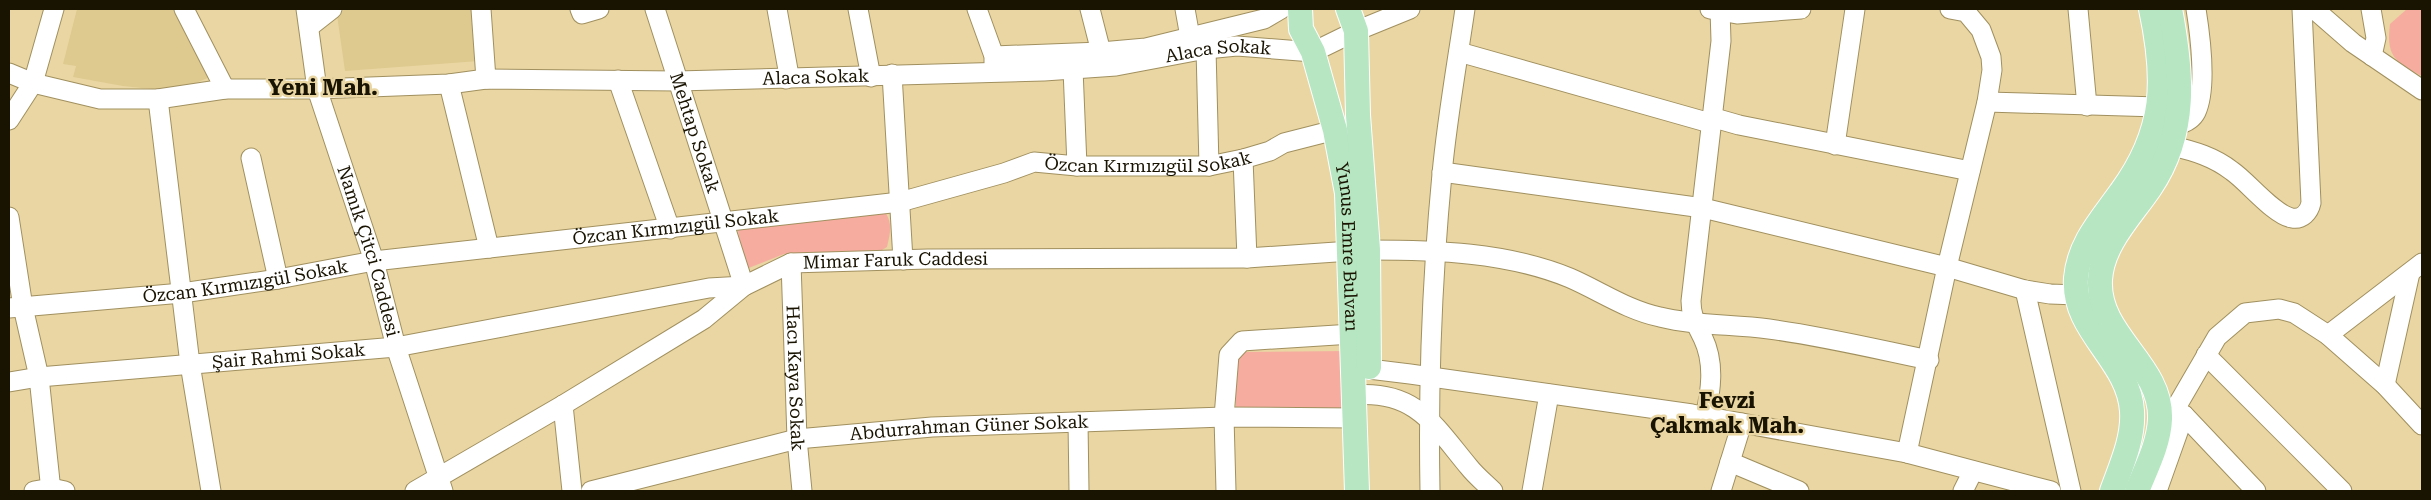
<svg xmlns="http://www.w3.org/2000/svg" width="2431" height="500" font-family="'Roboto Serif',serif">
  <rect width="100%" height="100%" fill="#e9d6a3"/>
  <!-- built -->
  <g fill="#deca8f">
    <path d="M77,9H179L212,76L187,87L151,89L123,86L73,77L76,66L63,64Z"/>
    <path d="M345,9H474L479,61L345,71L337,15Z"/>
  </g>
  <!-- green -->
  <g fill="#f6ada0">
    <path d="M2407,9H2422V76C2394,62 2386,55 2390,24Z"/>
    <path d="M885,212C893,223 890,234 887,247L882,250L784,254L746,269L737,226Z"/>
    <path d="M1345,351L1346,408L1236,409L1235,352Z"/>
  </g>
  <g fill="none" stroke-linecap="round" stroke-linejoin="round">
    <defs>
      <g id="minor">
        <path d="M184,9L225,89"/>
        <path id="s1" d="M306,9L317,89L374,261L396,347L443,491"/>
        <path d="M481,9L486,79"/>
        <path d="M580,9L582,14L599,9"/>
        <path id="s2" d="M655,9L744,286"/>
        <path d="M777,9L788,70L786,79"/>
        <path d="M858,9L871,77"/>
        <path d="M977,9L994,56V67"/>
        <path d="M1090,9L1101,52"/>
        <path d="M1185,9L1190,37"/>
        <path d="M1710,9L1737,14L1801,9"/>
        <path d="M2078,9L2087,106"/>
        <path d="M2314,9L2353,43L2422,90"/>
        <path d="M2371,9L2376,38L2372,56"/>
        <path d="M309,27L332,9"/>
        <path d="M1206,49L1209,166"/>
        <path d="M1459,52L1710,123"/>
        <path d="M994,56L1101,52L1146,48L1264,19L1281,9"/>
        <path d="M1073,69L1077,166"/>
        <path id="s3" d="M9,73L33,83L100,99H158L225,89H317L449,84L486,79L677,81L1044,71L1116,66L1206,49L1237,46L1313,52L1356,31L1410,9"/>
        <path d="M892,74L903,260"/>
        <path d="M618,80L670,229"/>
        <path d="M449,84L489,248"/>
        <path d="M158,99L190,364L211,491"/>
        <path d="M1987,102L2158,107"/>
        <path d="M1711,117L1739,125L1970,171"/>
        <path d="M9,120L33,83L54,9"/>
        <path d="M2177,125C2185,123 2192,120 2196,112C2207,89 2200,34 2196,9"/>
        <path d="M1835,145L1855,9"/>
        <path d="M2172,146C2194,151 2214,157 2232,171C2248,182 2274,215 2292,218C2302,220 2309,212 2311,203L2302,9"/>
        <path d="M251,158L278,279"/>
        <path d="M1243,159L1247,258"/>
        <path d="M1442,172L1703,208L1947,267L2025,290L2050,294L2077,295"/>
        <path d="M9,217L23,307L39,377L51,491"/>
        <path d="M1368,250C1435,250 1507,252 1570,278C1600,291 1627,310 1660,317C1696,326 1732,324 1769,329C1822,336 1876,349 1929,360"/>
        <path id="s4" d="M791,263L797,439L802,491"/>
        <path d="M2025,290L2071,491"/>
        <path id="s5" d="M9,308L182,293L278,279L374,261L900,202L1004,173L1034,162L1077,166H1209L1243,159L1270,151L1284,143L1335,130"/>
        <path d="M2328,335L2422,263"/>
        <path d="M2206,355L2342,491"/>
        <path d="M1356,370L1369,369L1410,374L1692,414L1907,453L2051,491"/>
        <path id="s6" d="M9,382L39,377L396,347L709,288L744,286"/>
        <path d="M2385,385L2410,273"/>
        <path d="M1354,395C1416,390 1434,425 1469,467C1476,476 1485,483 1493,491"/>
        <path d="M563,405L572,491"/>
        <path d="M1705,417C1711,391 1715,363 1703,338C1697,325 1691,317 1691,301L1721,41L1720,9"/>
        <path d="M1078,422L1079,491"/>
        <path d="M1907,453L1947,267L1987,102L1992,70L1991,57L1981,30L1966,12L1950,9"/>
        <path d="M1730,462L1799,491"/>
        <path d="M34,491L51,488L65,491"/>
        <path id="s7" d="M415,491L563,405L704,319L744,286L791,263L928,259L1247,258L1351,251"/>
        <path id="s8" d="M591,491L797,439L932,427L1224,417L1355,418"/>
        <path d="M1226,491L1224,417L1229,355L1242,341L1352,334"/>
        <path d="M1430,491C1428,385 1432,279 1442,174C1447,119 1457,64 1465,9"/>
        <path d="M1532,491L1549,394"/>
        <path d="M1721,491L1742,423"/>
        <path d="M1963,491L1973,471"/>
        <path d="M2157,491L2184,415"/>
        <path d="M2256,491L2184,415L2174,411L2217,337L2245,313L2279,309L2294,313L2328,335L2385,385L2422,425"/>
      </g>
      <g id="major">
        <path id="s9" d="M1300,9L1301,29L1313,52L1335,130L1347,193L1357,491"/>
        <path d="M1348,9L1356,31L1358,115L1368,250L1369,367"/>
        <path d="M2112,491C2121,466 2134,438 2132,411C2129,360 2072,331 2076,278C2079,243 2102,219 2121,192C2166,131 2166,79 2151,9"/>
        <path d="M2137,491C2146,468 2159,444 2160,419C2162,364 2097,336 2100,280C2102,244 2131,216 2150,188C2188,132 2182,72 2170,9"/>
      </g>
    </defs>
    <!-- minor casing -->
    <use href="#minor" stroke="#a1905f" stroke-width="21"/>
    <!-- major casing -->
    <use href="#major" stroke="#fff" stroke-width="26"/>
    <!-- minor -->
    <use href="#minor" stroke="#fff" stroke-width="19"/>
    <!-- major -->
    <use href="#major" stroke="#b6e6c2" stroke-width="24"/>
  </g>
  <g text-anchor="middle" stroke-width="5" stroke-linejoin="round" paint-order="stroke">
    <!-- street labels -->
    <g font-size="18" fill="#191302" stroke="#e9d6a3">
      <text dy="6" stroke="none"><textPath href="#s3" startOffset="1216">Alaca Sokak</textPath></text>
      <text dy="6" stroke="none"><textPath href="#s3" startOffset="812">Alaca Sokak</textPath></text>
      <text dy="6" stroke="none"><textPath href="#s2" startOffset="130">Mehtap Sokak</textPath></text>
      <text dy="6" stroke="none"><textPath href="#s5" startOffset="1152">Özcan Kırmızıgül Sokak</textPath></text>
      <text dy="6" stroke="none"><textPath href="#s5" startOffset="672">Özcan Kırmızıgül Sokak</textPath></text>
      <text dy="6" stroke="none"><textPath href="#s9" startOffset="245">Yunus Emre Bulvarı</textPath></text>
      <text dy="6" stroke="none"><textPath href="#s1" startOffset="251">Namık Çitci Caddesi</textPath></text>
      <text dy="6" stroke="none"><textPath href="#s7" startOffset="545">Mimar Faruk Caddesi</textPath></text>
      <text dy="6" stroke="none"><textPath href="#s5" startOffset="238">Özcan Kırmızıgül Sokak</textPath></text>
      <text dy="6" stroke="none"><textPath href="#s6" startOffset="281">Şair Rahmi Sokak</textPath></text>
      <text dy="6" stroke="none"><textPath href="#s4" startOffset="115">Hacı Kaya Sokak</textPath></text>
      <text dy="6" stroke="none"><textPath href="#s8" startOffset="385">Abdurrahman Güner Sokak</textPath></text>
    </g>
    <!-- district labels -->
    <g font-size="22" font-weight="bold" fill="#191302" stroke="#e9d6a3">
      <text x="323" y="95">Yeni Mah.</text>
      <text x="1727" y="408">Fevzi<tspan x="1727" dy="25">Çakmak Mah.</tspan></text>
    </g>
  </g>
  <!-- border -->
  <rect width="2431" height="500" fill="none" stroke="#191302" stroke-width="20"/>
</svg>
